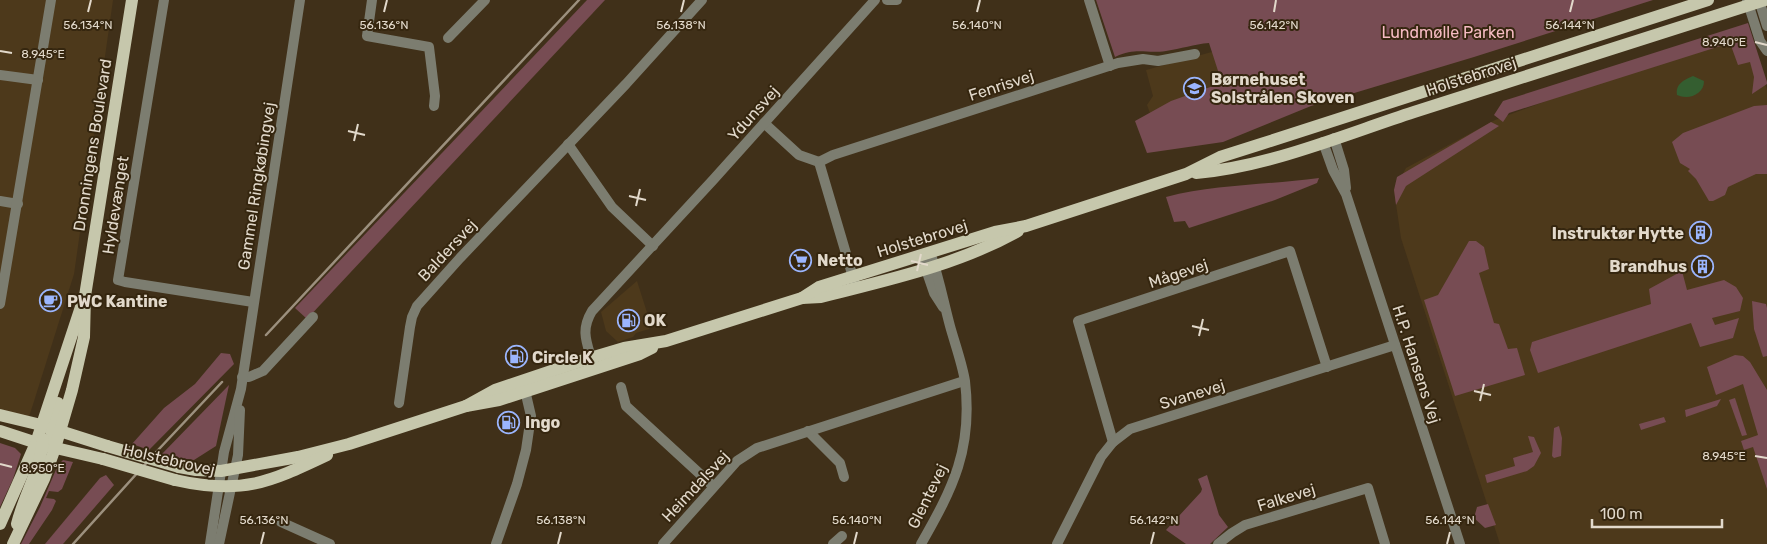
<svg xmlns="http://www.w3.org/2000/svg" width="1767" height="544" font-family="Rubik,sans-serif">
  <rect width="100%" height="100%" fill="#403019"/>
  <!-- built -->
  <g fill="#4d391b">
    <path d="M0,0H113L74,274L29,417L0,409Z"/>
    <path d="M1738,30L1751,36L1767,90V544H1500L1401,238L1394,190L1406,168L1495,120Z"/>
    <path d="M1230,47L1239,82L1154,124L1147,105L1153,96L1146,70Z"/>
    <path d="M637,281L651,325L649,329L636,333L633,337L618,342L606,331L601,312Z"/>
  </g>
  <!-- green -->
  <g fill="#774c53">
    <path d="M587,0H605L307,319L295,308Z"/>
    <path d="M1096,0H1653L1474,57L1311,106L1223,142L1147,153L1135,121L1171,101L1216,85L1220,77L1209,43C1194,44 1181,49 1166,51C1145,54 1137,47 1115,57Z"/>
    <path d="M1748,23L1767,82V84L1752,94L1754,77L1750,62L1738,65L1730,43L1509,113L1503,122L1494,115L1503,101Z"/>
    <path d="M1767,105V174H1756L1728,187L1725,195L1713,201H1709L1696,179L1688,171L1690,169L1680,163L1672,142L1683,133L1754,106Z"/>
    <path d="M1491,122L1499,126L1406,186L1396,205L1394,190L1397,177Z"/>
    <path d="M1319,178L1317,183L1275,200L1189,228L1185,221L1174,222L1166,197C1216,184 1268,185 1319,178Z"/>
    <path d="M1469,241H1476L1484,247L1489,269L1479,273L1494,323L1499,324L1508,349L1517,348L1525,375L1455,396L1424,300L1438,295Z"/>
    <path d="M1682,271L1687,290L1724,280L1736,287L1743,298L1740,311L1712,318L1715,325L1739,318L1733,338L1700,347L1691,323L1538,373L1530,350L1532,342L1651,304L1649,289Z"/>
    <path d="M1752,301L1766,304L1767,308V356L1763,357L1754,329Z"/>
    <path d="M221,353L230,354L234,364L149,450L132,444L164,408L195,384Z"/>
    <path d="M1735,355L1743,356L1750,362L1767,390V489L1753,447L1744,450L1741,441L1758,435L1743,384L1716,395L1707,367Z"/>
    <path d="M229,385L216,446L194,460L160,456Z"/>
    <path d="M1735,398L1747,435L1742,436L1729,400Z"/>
    <path d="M1721,399L1717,406L1686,417L1685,410Z"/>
    <path d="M1664,417L1666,422L1641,430L1639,424Z"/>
    <path d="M1559,426L1562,438L1561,456L1554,458L1552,456L1554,428Z"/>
    <path d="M1528,436L1534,437L1541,453L1534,466L1527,471L1487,483L1485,475L1515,466L1513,458L1533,452Z"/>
    <path d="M0,443L15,448L21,454L13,479L0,507Z"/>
    <path d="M63,460L73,462L62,489L58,492L49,491L46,498L54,499L56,501L52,510L29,544H21L40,507L58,465Z"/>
    <path d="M106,475L114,485L63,544H45L100,478Z"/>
    <path d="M1207,475L1219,515L1228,527L1210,544H1186L1166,530L1201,492L1202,489L1198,479Z"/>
    <path d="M1488,504L1496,525L1485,528L1474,518L1477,507Z"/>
  </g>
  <!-- water -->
  <path fill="#345e30" d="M1693,76L1704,81C1704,95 1688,100 1677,95C1675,84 1684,80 1693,76Z"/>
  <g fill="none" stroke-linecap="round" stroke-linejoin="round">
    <!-- minor -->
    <g stroke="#7c7d70" stroke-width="10">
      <path d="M164,0L118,280L125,282L253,302"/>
      <path d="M372,0L367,36L429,47L435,96L434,106"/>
      <path d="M887,0H897"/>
      <path d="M1089,0L1110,66"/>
      <path d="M1747,0L1760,41L1767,51"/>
      <path d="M1759,0L1767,26"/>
      <path d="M448,38L485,0"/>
      <path d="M0,75L38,80"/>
      <path d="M764,123L799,155L819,162"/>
      <path d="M1334,138L1344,170L1346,188"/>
      <path d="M1323,142L1333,170L1346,194L1460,544"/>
      <path d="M568,144L612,207L653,246"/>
      <path d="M819,162L833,155L1118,63L1143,59L1158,61L1195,54"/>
      <path d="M819,162L855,284"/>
      <path d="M0,201L18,204"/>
      <path d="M921,255L934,293L943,307"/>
      <path d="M0,304L51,0"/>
      <path d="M593,364C587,343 580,331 592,311L713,180L875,0"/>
      <path d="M242,377H249L263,371L313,317"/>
      <path d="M621,387L626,406L713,486"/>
      <path d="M399,403L410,327L412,317L417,306L460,258L626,84L702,0"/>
      <path d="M808,431L840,463L844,477"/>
      <path d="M1113,442L1078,321L1290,251L1327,367"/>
      <path d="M281,522L330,544"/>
      <path d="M210,544L224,452L241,389L300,0"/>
      <path d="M219,544L238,455L240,410"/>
      <path d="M496,544L517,484L526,450L531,416L524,386"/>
      <path d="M663,544L737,461L757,448L964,381"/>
      <path d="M833,544L842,536"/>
      <path d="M921,544C953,488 973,449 965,381C962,363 955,344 950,326C943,300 939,277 930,252"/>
      <path d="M1057,544L1101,457L1113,442L1130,429L1395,345"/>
      <path d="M1218,544L1232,533L1245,525L1368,488L1385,544"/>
    </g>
    <!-- major -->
    <g stroke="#c6c7ac" stroke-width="12">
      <path d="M1196,173C1271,166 1343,135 1414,112C1531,74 1648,37 1765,0"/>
      <path d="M802,298L821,297C887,280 958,265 1018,231"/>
      <path d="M466,406L495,390L587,359L624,348L666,341L802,298L819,287L995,232L1026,226L1186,174L1220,157L1261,144L1708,0"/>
      <path d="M0,415L41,425L107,446"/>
      <path d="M0,431L43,445L103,459"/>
      <path d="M55,446L51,429L58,403"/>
      <path d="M179,467L196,470L221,471L298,457L349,444L466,406L499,400L640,354L652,348"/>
      <path d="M175,480C241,495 268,483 327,455"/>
      <path d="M0,524L36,443L81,307"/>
      <path d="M17,524C24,495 41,469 43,439"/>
      <path d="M13,544L44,479L55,448L72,390L84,337L85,296L132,0"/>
    </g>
    <!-- rail -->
    <g stroke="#9c907e" stroke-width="2.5">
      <path d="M266,335L579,0"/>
      <path d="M73,544L159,449L222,382"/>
    </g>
    <!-- major-bridge -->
    <g stroke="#c6c7ac" stroke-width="12">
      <path d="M107,446L179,467"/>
      <path d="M103,459L175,480"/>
    </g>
  </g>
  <!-- ticks -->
  <path fill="none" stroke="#e2d9cb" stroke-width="2" d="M88,12L91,0M384,12L387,0M681,12L684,0M977,12L980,0M1274,12L1276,0M1570,12L1573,0M1755,42L1767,45M0,51L12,53M348,131L365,135M354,141L358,124M629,196L646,200M636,206L640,189M911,261L928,265M917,271L921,254M1192,326L1209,330M1199,336L1203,319M1474,391L1491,395M1480,401L1484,384M1755,456L1767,458M0,464L12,467M261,544L264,532M558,544L561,532M854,544L857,532M1151,544L1154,532M1447,544L1450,532"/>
  <!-- icons -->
  <defs>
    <symbol id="school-ring" viewBox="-11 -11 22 22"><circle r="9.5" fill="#35260f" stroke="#9bb5fd" stroke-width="1.5"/><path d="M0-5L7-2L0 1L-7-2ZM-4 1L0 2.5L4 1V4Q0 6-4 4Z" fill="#9bb5fd"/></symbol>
    <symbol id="building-ring" viewBox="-11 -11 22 22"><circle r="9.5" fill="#35260f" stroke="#9bb5fd" stroke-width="1.5"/><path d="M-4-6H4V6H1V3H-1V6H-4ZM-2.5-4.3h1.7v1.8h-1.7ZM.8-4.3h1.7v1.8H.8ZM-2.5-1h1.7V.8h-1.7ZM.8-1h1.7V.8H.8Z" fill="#9bb5fd"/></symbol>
    <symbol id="supermarket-ring" viewBox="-11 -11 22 22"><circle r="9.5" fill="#35260f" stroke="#9bb5fd" stroke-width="1.5"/><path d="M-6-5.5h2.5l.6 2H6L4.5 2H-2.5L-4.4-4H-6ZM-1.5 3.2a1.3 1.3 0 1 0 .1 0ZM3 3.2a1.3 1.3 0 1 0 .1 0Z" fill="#9bb5fd"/></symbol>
    <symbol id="cafe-ring" viewBox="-11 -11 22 22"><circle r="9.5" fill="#35260f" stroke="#9bb5fd" stroke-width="1.5"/><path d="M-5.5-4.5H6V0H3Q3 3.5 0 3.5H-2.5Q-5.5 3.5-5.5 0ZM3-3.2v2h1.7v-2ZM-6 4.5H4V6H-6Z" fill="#9bb5fd"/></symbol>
    <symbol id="fuel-ring" viewBox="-11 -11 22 22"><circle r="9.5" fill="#35260f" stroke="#9bb5fd" stroke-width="1.5"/><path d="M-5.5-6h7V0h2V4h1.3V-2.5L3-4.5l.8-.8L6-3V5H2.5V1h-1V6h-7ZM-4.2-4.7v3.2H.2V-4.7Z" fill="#9bb5fd"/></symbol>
  </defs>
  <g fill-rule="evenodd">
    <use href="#school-ring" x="1182" y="76" width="25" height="25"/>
    <use href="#building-ring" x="1688" y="220" width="25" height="25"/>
    <use href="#supermarket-ring" x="788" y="248" width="25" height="25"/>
    <use href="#building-ring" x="1690" y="254" width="25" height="25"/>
    <use href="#cafe-ring" x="38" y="288" width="25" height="25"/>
    <use href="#fuel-ring" x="616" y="308" width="25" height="25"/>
    <use href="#fuel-ring" x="504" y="344" width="25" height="25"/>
    <use href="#fuel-ring" x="496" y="410" width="25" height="25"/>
  </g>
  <g text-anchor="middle" stroke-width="4" stroke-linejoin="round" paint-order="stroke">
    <!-- park labels -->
    <g font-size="16" fill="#f6bbc3" stroke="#35260f">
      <text x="1448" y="38">Lundmølle Parken</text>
    </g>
    <!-- street labels -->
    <g font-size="16" fill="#e2d9cb" stroke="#35260f">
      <text transform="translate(1471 76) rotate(-18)" y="6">Holstebrovej</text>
      <text transform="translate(1001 85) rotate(-18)" y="6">Fenrisvej</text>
      <text transform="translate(753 113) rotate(-48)" y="6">Ydunsvej</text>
      <text transform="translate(92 145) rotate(-81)" y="6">Dronningens Boulevard</text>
      <text transform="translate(256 186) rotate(-81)" y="6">Gammel Ringkøbingvej</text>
      <text transform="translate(115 205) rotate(-81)" y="6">Hyldevænget</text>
      <text transform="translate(922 238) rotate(-17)" y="6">Holstebrovej</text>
      <text transform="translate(447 250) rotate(-47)" y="6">Baldersvej</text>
      <text transform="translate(1178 273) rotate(-18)" y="6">Mågevej</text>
      <text transform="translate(1417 364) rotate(72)" y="6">H.P. Hansens Vej</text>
      <text transform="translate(1192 394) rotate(-17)" y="6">Svanevej</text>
      <text transform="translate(169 459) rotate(13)" y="6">Holstebrovej</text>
      <text transform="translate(695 486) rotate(-47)" y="6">Heimdalsvej</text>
      <text transform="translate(927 496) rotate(-64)" y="6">Glentevej</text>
      <text transform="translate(1286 497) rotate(-17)" y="6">Falkevej</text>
    </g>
    <!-- poi labels -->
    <g font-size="16" font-weight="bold" fill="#e2d9cb" stroke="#35260f" text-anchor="start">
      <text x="1211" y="85">Børnehuset<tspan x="1211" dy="18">Solstrålen Skoven</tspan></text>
      <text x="1684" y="239" text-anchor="end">Instruktør Hytte</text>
      <text x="817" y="266">Netto</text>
      <text x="1687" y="272" text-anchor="end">Brandhus</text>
      <text x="67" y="307">PWC Kantine</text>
      <text x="644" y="326">OK</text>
      <text x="532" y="363">Circle K</text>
      <text x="525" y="428">Ingo</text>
    </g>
  </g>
  <g font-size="12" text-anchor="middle" fill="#e2d9cb" stroke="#35260f" stroke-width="4" stroke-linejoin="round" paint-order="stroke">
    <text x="88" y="29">56.134°N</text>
    <text x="384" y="29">56.136°N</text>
    <text x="681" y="29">56.138°N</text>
    <text x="977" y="29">56.140°N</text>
    <text x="1274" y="29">56.142°N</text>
    <text x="1570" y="29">56.144°N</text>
    <text x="1724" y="46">8.940°E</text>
    <text x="43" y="58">8.945°E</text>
    <text x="1724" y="460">8.945°E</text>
    <text x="43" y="472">8.950°E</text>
    <text x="264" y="524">56.136°N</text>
    <text x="561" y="524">56.138°N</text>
    <text x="857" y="524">56.140°N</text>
    <text x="1154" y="524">56.142°N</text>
    <text x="1450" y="524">56.144°N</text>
  </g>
  <!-- scale -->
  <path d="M1592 519v8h130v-8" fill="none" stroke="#e2d9cb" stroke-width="2.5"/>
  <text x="1600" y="519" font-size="15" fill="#e2d9cb" stroke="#35260f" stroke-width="4" paint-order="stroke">100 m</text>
</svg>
